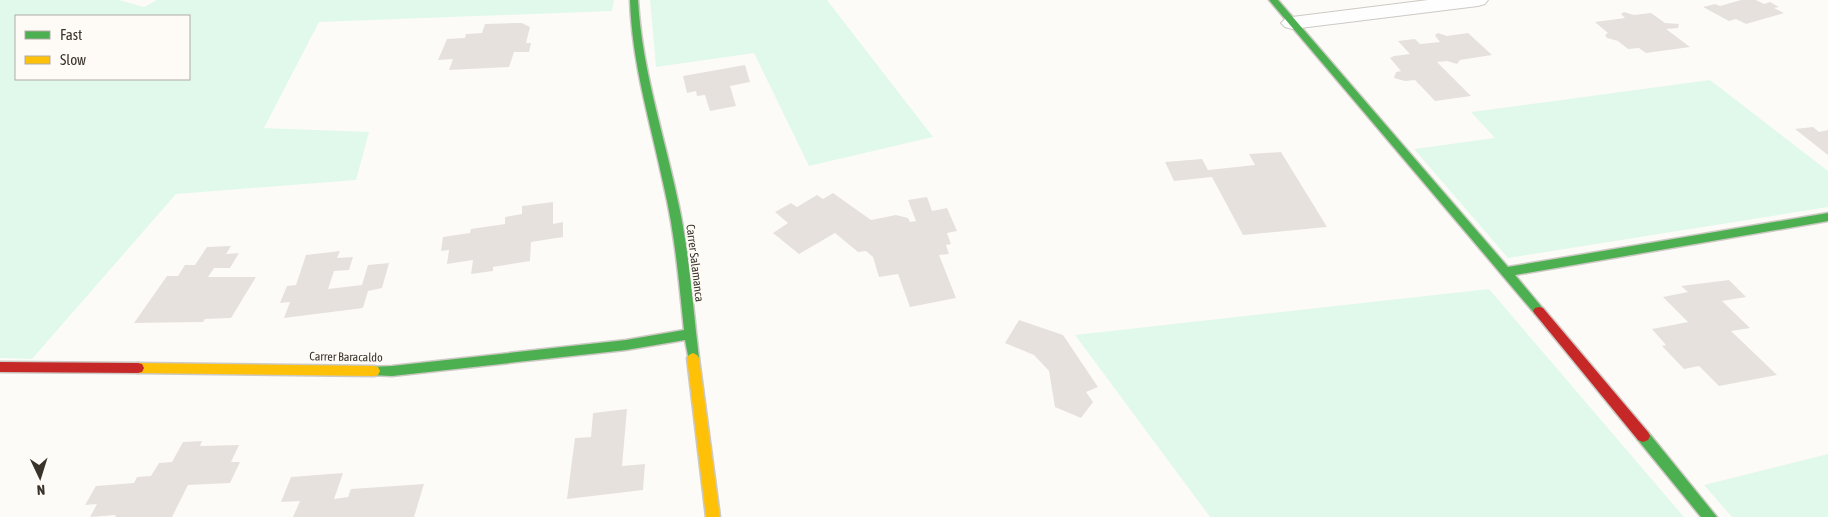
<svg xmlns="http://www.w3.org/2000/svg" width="1828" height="517" font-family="'Asap Condensed',sans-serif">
  <rect width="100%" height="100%" fill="#fdfbf8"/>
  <!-- green -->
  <g fill="#e1f9eb" fill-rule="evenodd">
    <path d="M0,0H119L144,7L157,0H614L612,11L319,22L264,128L369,132L356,180L176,194L32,359L0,358ZM16,16H189V79H16Z"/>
    <path d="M650,0H827L933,137L809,166L754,53L656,67Z"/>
    <path d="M1710,80L1828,171V207L1508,258L1414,149L1495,138L1471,112Z"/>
    <path d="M1489,289L1684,517H1210L1075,335Z"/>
    <path d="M1828,454V517H1732L1704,485Z"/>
  </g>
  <!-- building -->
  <g fill="#e7e1de">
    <path d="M1741,0H1756L1764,4L1770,2L1779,7L1774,8L1784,13L1746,24L1736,19L1729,21L1703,7L1715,4L1720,6Z"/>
    <path d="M1624,12L1634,15L1651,13L1665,23L1679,24L1678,28L1666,29L1690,47L1646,53L1639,48L1628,49L1618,41L1607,38L1605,35L1608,33L1595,22L1625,18L1621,14Z"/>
    <path d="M516,23H522L530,27L526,43H531L529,52H514L509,67L449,70L453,59L438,60L447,39L465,38L466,34L482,33L485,24Z"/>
    <path d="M1438,33L1447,36L1468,33L1492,55L1460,60L1457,64L1447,61L1437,62L1471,96L1435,101L1415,80L1405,81L1394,78L1396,72L1401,71L1390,58L1394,56L1410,54L1398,41L1415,39L1420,44L1440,42L1436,37L1435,35Z"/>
    <path d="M745,65L750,82L730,86L736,106L710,111L705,95L697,96L696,91L687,93L683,76Z"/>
    <path d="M1813,127L1819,132L1828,130V155L1795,129Z"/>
    <path d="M1281,152L1327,227L1243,235L1212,177L1174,181L1165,162L1202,159L1208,170L1255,165L1249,154Z"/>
    <path d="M833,193L871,220L896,215L908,218L910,222L916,221L908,200L927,197L932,211L947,208L957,231L947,233L951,244L946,245L949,254L939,255L956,298L910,307L898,274L879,277L873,257L866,251L858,252L835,233L799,254L773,233L788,223L775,212L791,203L797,207L817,195L823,199Z"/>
    <path d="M553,202V224L563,222V237L531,242L530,261L493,267V271L471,274L473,260L447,264L449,250L441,251L443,237L470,233L471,229L505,224V217L522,214V206Z"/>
    <path d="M231,246L226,254L239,253L230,268H214L208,277H256L231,318L205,319L203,322L134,323L167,276H178L185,265H195L207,247Z"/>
    <path d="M340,251L337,258L353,257L349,270L334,271L328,289L362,285L368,265L389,263L382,288L368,291L363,308L284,318L290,302L280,303L287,286L296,285L306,255Z"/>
    <path d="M1729,280L1746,297L1722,301L1750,328L1731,331L1777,375L1719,386L1699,366L1684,369L1662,346L1666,345L1652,329L1688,322L1663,297L1688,292L1681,286Z"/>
    <path d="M1019,320L1063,335L1098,387L1086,392L1093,402L1081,418L1055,407L1049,371L1034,355L1005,343Z"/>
    <path d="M627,409L622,466L645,464L643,490L567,499L575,438L591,437L593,413Z"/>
    <path d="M202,441L200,446L239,445L231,462H240L230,483L188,485L172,517H115L116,515L90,517L97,504L85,505L96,486L134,483L137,477L151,476L159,463L172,462L183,442Z"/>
    <path d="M343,473L334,499L348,497L351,489L424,484L414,517H293L300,501L281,502L291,477Z"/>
  </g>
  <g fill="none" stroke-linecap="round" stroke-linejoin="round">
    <defs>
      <path id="street" d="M1428,0H1488L1485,4L1478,6L1292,29L1285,27L1281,23L1285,19L1292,17Z"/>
      <g id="fast">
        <path d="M630,0H638C642,73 666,140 680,211C690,260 693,309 699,358L697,361L693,363L689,361L685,340L626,350L392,376L370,375L368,371L370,367L392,366L626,340L684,330C679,282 675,234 664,187C651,124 632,65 630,0Z"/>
        <path d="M1269,0H1278L1508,267L1828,213V221L1515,275L1545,311L1543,314H1535Z"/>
        <path d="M1643,430L1648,432L1717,517H1701L1638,440L1636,436L1638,432Z"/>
      </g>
      <g id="slow">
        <path d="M693,353L697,355L699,358L720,517H706L687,358L689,355Z"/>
        <path d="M138,363L374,366L378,367L380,371L378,375L374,376L138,373L134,372L132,368L134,364Z"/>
      </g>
      <g id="jam">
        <path d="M1539,307L1543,308L1648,432L1650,436L1648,440L1643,442L1638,440L1535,314L1533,311L1535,308Z"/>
        <path d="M0,362L138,363L142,364L144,368L142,372L138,373L0,372Z"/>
      </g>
    </defs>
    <!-- street casing -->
    <use href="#street" stroke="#cdc9c4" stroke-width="2"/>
    <!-- fast casing -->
    <use href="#fast" stroke="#cdc9c4" stroke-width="3"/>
    <!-- slow casing -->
    <use href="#slow" stroke="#cdc9c4" stroke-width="3"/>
    <!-- jam casing -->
    <use href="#jam" stroke="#cdc9c4" stroke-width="3"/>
    <!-- street -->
    <use href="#street" fill="#fffefe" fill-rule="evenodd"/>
    <!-- fast -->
    <use href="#fast" fill="#4caf50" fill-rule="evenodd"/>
    <!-- slow -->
    <use href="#slow" fill="#ffc107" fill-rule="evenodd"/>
    <!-- jam -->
    <use href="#jam" fill="#c62828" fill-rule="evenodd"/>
  </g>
  <g text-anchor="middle" stroke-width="4.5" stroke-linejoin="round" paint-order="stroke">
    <!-- street labels -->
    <g font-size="12" fill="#38332b" stroke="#fefbf7">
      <text transform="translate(695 263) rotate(83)" y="4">Carrer Salamanca</text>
      <text transform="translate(346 357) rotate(1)" y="4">Carrer Baracaldo</text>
    </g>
  </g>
  <!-- legend -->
  <rect x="15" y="15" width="175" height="65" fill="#fefbf7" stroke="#afaba5"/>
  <rect x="25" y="31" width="25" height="8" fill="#4caf50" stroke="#afaba5"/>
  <text x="60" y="40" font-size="15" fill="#38332b">Fast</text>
  <rect x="25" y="56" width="25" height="8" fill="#ffc107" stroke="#afaba5"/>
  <text x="60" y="65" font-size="15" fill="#38332b">Slow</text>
  <!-- north arrow -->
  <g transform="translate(40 477) rotate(176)" stroke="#fefbf7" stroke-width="4" paint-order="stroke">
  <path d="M0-4L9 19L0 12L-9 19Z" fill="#38332b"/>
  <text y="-8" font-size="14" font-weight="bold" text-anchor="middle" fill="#38332b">N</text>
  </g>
</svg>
